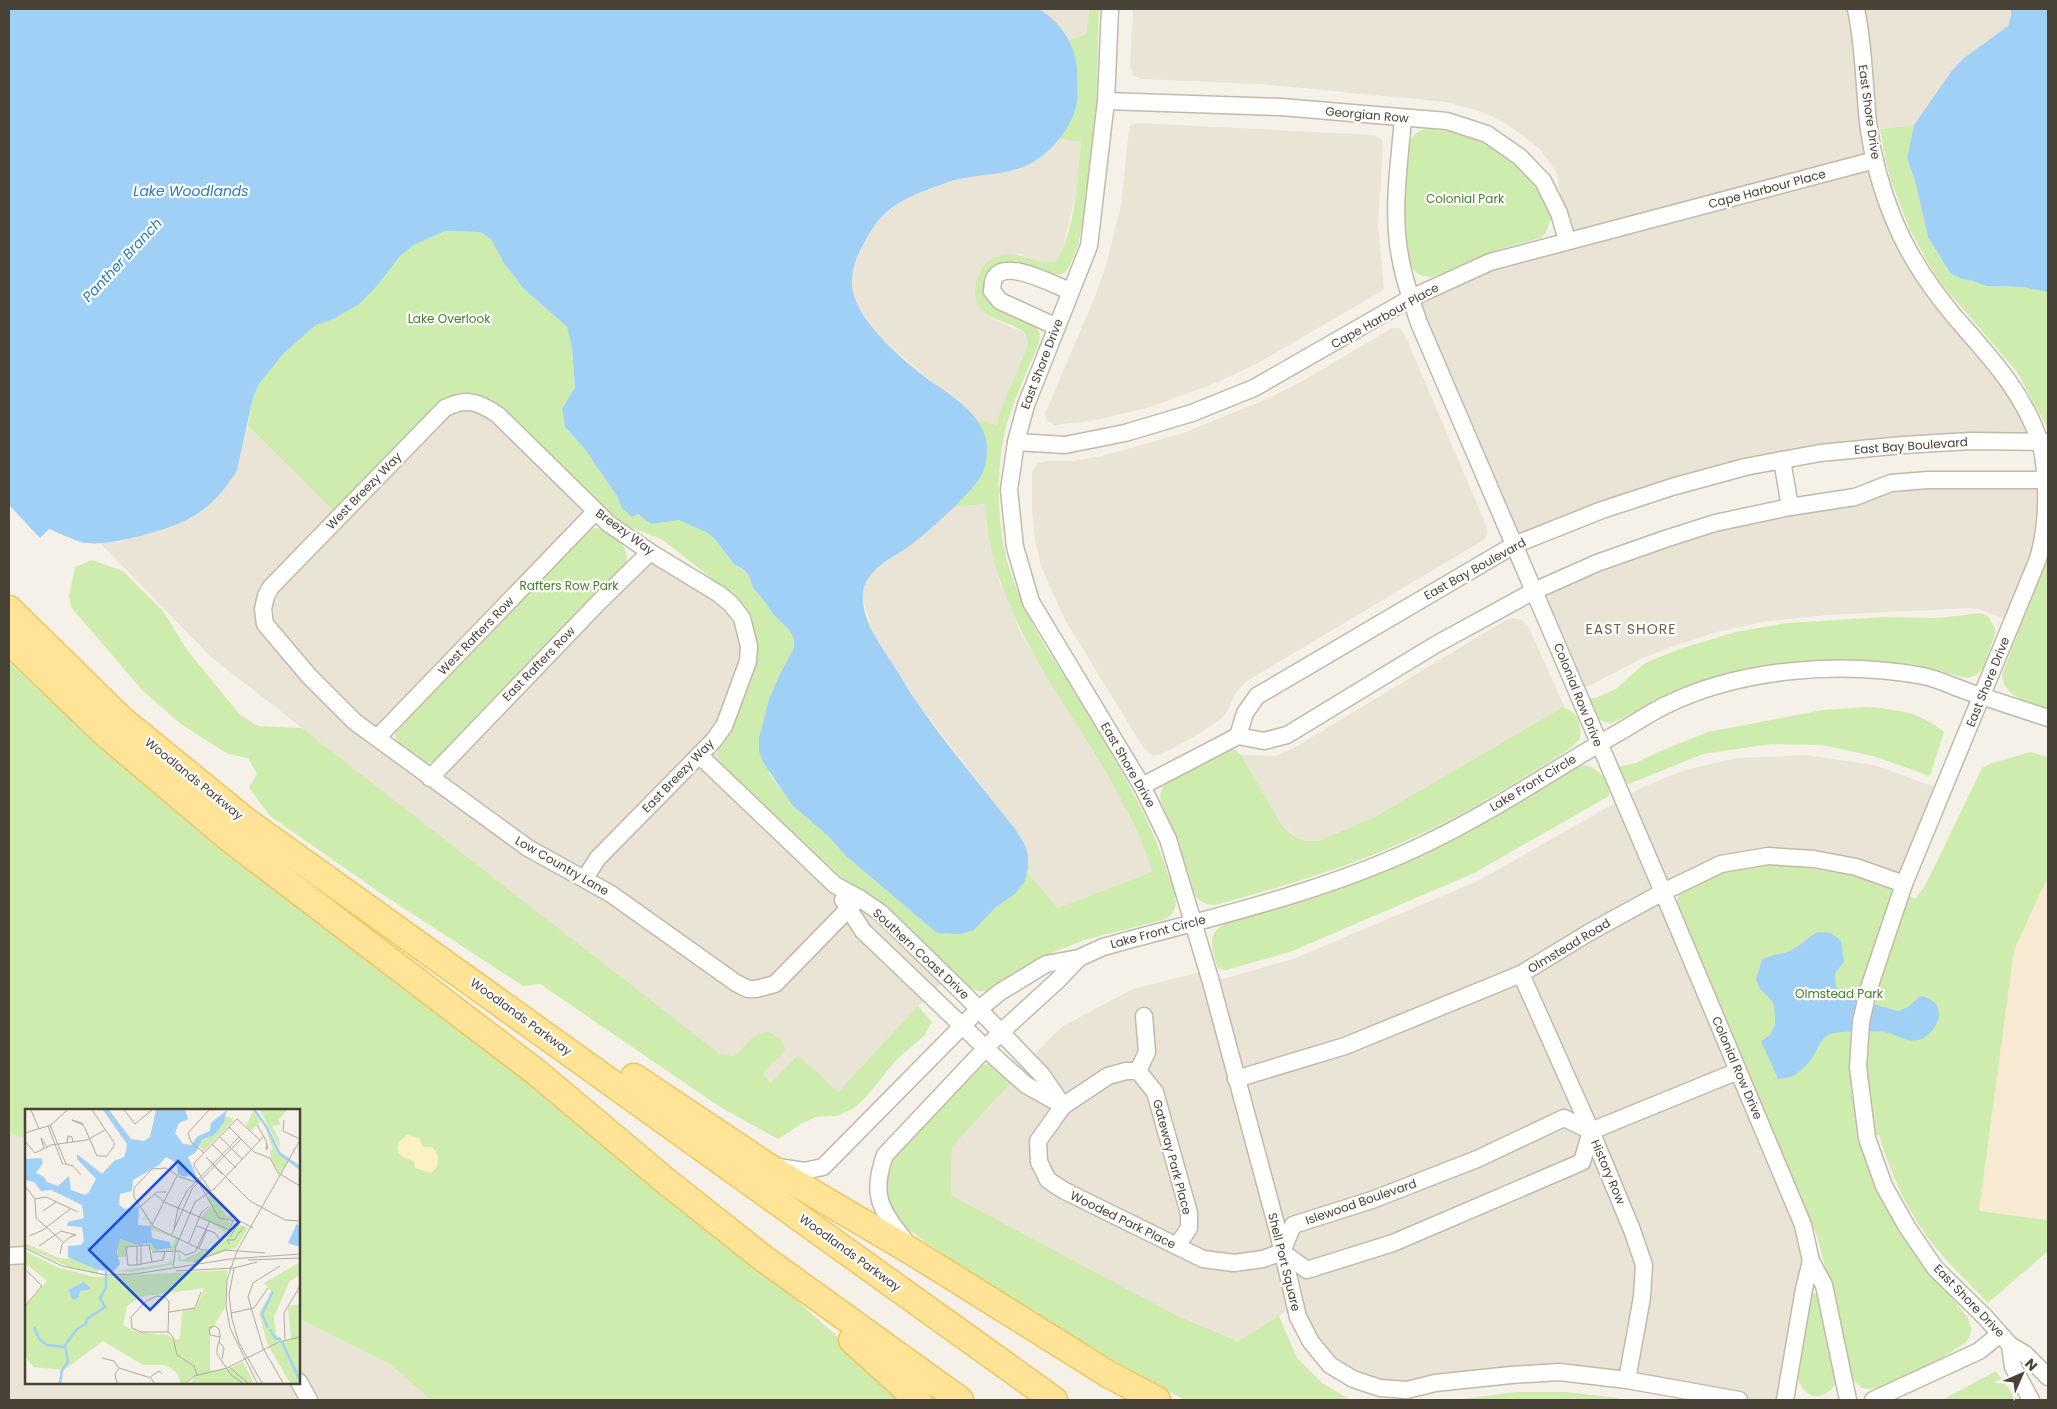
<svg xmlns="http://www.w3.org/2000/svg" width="2057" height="1409" font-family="Poppins,sans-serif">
  <rect width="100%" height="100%" fill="#f5f1e8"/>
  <!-- residential -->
  <g fill="#e9e4d5">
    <path d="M1039,9H1089L1088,34L1069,40L1058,26Z"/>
    <path d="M1133,9H2011V16L2008,26L1979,47L1914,125L1870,130L1883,191L1954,315L2040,443L1769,462L1514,545L1411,298L1567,240L1557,173L1540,149L1514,129L1492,116L1472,109L1445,102L1262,84L1141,79L1134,76L1130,67Z"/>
    <path d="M1137,123L1375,135L1381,139L1383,146L1378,225L1384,288L1380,292L1258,363L1216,383L1147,408L1091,421L1055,425L1047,421L1045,414L1096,294L1106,266L1121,205L1129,130L1130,125Z"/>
    <path d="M1058,139L1081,140L1077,187L1062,253L1056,261L1047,263H1041L1020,254L996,257L977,303L992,319L1023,332L1027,338L1028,345L998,415V425L975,419L958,399L936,385L877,335L854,300L852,287V272L865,240L875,225L899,202L916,193L960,178L995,173L1037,159Z"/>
    <path d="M1392,328H1399L1404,333L1486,525L1487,533L1485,539L1247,681L1236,692L1228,710L1222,718L1199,734L1160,755L1153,756L1143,747L1065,620L1041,566L1035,539L1032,510V472L1037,464L1046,461H1073L1102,456L1183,433L1260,402L1299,383Z"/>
    <path d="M471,402L595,512L377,738L430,778L650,552L727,591L740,601L756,642L722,765L947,976L838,1092L772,1083L763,1075L757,1034L743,1049L734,1056L720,1054L211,657L100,543L119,542L167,527L192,518L206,507L231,480L236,470L248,426L335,512L445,408Z"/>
    <path d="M2045,480L2046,500L2013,622L1979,609L1971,608L1826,615L1762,622L1717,632L1677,645L1643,658L1577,692L1534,591L1597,563L1877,487Z"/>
    <path d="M986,504V524L1000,583L1021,633L1120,796L1140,839L1153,872L1058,908L1027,872L1028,855L1025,845L1015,829L918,704L874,635L864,604L863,594L865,583L871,573L931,528L953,507Z"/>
    <path d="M1514,618L1522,620L1528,626L1565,708H1561L1375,817L1361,824L1319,841H1307L1297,838L1281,824L1241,755L1277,756L1294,748L1461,647L1506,620Z"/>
    <path d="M1806,755L1874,765L1943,790L1904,884L1814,859L1663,892L1811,1261L1785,1400H1739L1559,1372L1407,1390L1330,1365L1295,1306L1239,1341L1176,1315L951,1195L952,1147L1038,1050L1063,1026L1133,989L1208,970L1212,982L1293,959L1478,881L1643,787L1685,770L1737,758Z"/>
    <path d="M9,1133L26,1139V1383H299V1319L391,1365L431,1400H9Z"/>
  </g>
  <!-- commercial -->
  <path fill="#f8e9d2" d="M2048,879V1220L1979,1211L2014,950L2045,883Z"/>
  <!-- green -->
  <g fill="#ceecae">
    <path d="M1089,9H1099C1096,80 1099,155 1082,225C1079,242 1075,258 1066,272C1034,286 1011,234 986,282L1035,325L1040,334L1039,343C1027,372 1013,401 1005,431C997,468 997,511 1004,548C1010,576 1022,603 1035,629C1045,648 1058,665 1069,683C1106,745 1146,805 1168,874C1172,884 1178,896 1175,907C1174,913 1169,917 1163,920L1084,940L1054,952L1025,967L991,989L985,991H978L947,976L722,765L718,757L719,744L756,642L740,601L663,540L623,524L531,439L468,395L335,512L248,426L253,398L259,384L284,353L316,325L331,320L377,286L401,255L414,245L445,231L480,232L491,239L503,262L523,288L567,327L572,348L575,387L562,409L565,427L584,448L617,496L622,508L638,514L651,524L679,519L706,532L714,538L734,564L743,570L749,576L753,588L765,602L773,614L789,630L794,639V648L769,699L765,716L769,773L792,805L829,837L847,857L937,933L974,930C983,920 992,910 1002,902C1014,891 1022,889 1027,872L1058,908L1152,872C1147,854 1139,836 1131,819C1081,715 991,625 985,504L953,507L976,484L980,425L975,419L998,425V415L1028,345C1027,340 1027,334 1022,331C1003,317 970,321 976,284C978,276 982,266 989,261C1016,243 1030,267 1056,261C1075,235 1078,174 1081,141L1058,139C1081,111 1081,72 1069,40L1087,34Z"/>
    <path d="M1914,125L1907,158L1915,181L1928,237L1947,270L1961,279L1970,280L1986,286L2022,287L2048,292V429L2017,372L1940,282L1927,261L1910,230L1891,181L1887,167L1880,129Z"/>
    <path d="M1427,128L1471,135L1499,150L1525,172L1543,199L1551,218L1546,233L1540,238L1500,249L1432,277C1424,277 1416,275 1412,268C1402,253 1404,161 1410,142C1413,134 1419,130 1427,128Z"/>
    <path d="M598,528C615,533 634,550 624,568L437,760C421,769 408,752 396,742L395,729L589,529Z"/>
    <path d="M2048,552V709C2029,702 2004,698 2002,675Z"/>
    <path d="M92,560L123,571L163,611L187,650L240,715L258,726L302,728L720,1054L734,1056C746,1047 760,1021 777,1037C782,1042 784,1044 785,1050L763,1074L771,1083L798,1055L838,1092L918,1006L932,1022L924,1036L896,1060L867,1096L854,1108L837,1116L816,1117L801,1124L778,1139L720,1107L540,984L523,986L385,896L270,816L249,788L257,774L248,758L228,754L181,724L143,691L71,607L69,596L75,567Z"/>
    <path d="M1981,613L1989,617L1996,631L1983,668L1976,675L1968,678L1927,669L1725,677L1683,689L1612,723C1596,722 1590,713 1589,698H1595L1616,689L1645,663L1682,648L1736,632L1787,623L1885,617L1939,618Z"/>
    <path d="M9,662L152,792L200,832L254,870L701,1216L909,1400H431L391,1365L299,1319V1110H26V1139L9,1133Z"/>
    <path d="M1867,707C1898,710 1918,711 1944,732L1930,776L1873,756L1822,745L1771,744L1703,754L1629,784L1624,782L1617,767L1636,763L1658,752L1708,732L1823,710Z"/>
    <path d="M1561,708C1578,709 1582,725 1580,739L1568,750C1521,779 1474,810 1423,833C1356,865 1286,886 1215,905C1206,905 1200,902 1195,895L1178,840L1161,802L1160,795L1162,788L1169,780L1229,749L1236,750L1241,755L1281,824L1289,832L1297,838L1307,841H1319L1375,817Z"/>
    <path d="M2031,752L2048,757V879L2045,883L2014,950L1979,1211L2048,1220V1251L1988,1303C1967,1281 1944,1260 1926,1235C1904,1205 1890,1171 1879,1135L1860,1139L1874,1182L1921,1259L1968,1318L1971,1328L1970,1336L1965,1343L1925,1369L1890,1385L1871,1389L1862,1388L1854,1381L1848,1366L1838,1315L1817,1236L1676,903L1681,890L1694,881L1737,867L1770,862L1875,879L1915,899L1925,886L1982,768L1992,763Z"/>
    <path d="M1585,765C1599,768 1610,781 1609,796L1474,873L1290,952L1226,970L1219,969L1217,966C1212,945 1205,934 1228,922C1279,908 1330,893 1380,873C1449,846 1512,807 1574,768Z"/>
    <path d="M986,1064L997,1066L1012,1081L952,1147L951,1195L1176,1315L1238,1341L1279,1316L1297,1358L1322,1383L1351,1400H1185L1035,1316L1036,1313L1033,1311L1031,1313L1006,1298L900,1224C882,1199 882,1186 892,1157L976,1069Z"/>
    <path d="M1814,1293L1818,1294L1837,1382C1824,1404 1800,1399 1797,1373L1811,1294Z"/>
    <path d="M1996,1371L2017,1400H1942Z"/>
    <path d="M1516,1392H1565L1619,1398L1618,1400H1454Z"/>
  </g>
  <!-- sand -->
  <path fill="#fbf1c1" d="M407,1135L419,1138L423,1147H432C441,1156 440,1166 431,1173L415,1168L414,1161C403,1157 395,1157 399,1141Z"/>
  <!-- water -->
  <g fill="#a0d0f6">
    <path d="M9,9H1039C1061,22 1078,47 1077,74C1077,83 1078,93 1077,102C1073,128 1049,156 1025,166C1007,174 984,174 964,178C955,179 946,183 937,186C903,198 881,209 864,243C857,256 851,270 852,285C854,321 910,367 938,386C957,399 979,414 986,439C988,449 987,463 983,472C976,490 928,532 912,544C893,558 865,569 863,594C861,620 881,645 894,666C902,678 909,692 918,704C948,747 983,788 1015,829L1025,845L1028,855V867L1025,881L1016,893L995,908L974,930L961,934L937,933L847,857L829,837L792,805L763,762L759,751V738L769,699L781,672L794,648V639L789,630L773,614L765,602L753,588L749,576L744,570L734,564L714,538L706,532L679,520L651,524L638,514L632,517L622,508L617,496L584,448L565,427L562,409L575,387L572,348L567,327L523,288L503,262L491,239L480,232L445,231L414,245L401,255L377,286L358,305L331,320L316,325L284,353L259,384L253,398L237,470C227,488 210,507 192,517C172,529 104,549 81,542C70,539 60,533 49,529L40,538L9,505Z"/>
    <path d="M2011,9H2048V292L2022,287L1986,286L1970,280L1961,279L1949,272L1928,237L1915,181L1907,158L1914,125L1951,72L1964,58L2008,26L2011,16Z"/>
    <path d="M1818,932L1831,933L1841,941L1844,962L1835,973L1836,987L1844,996L1898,1011L1908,1007L1920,996C1948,999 1942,1030 1921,1039C1909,1045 1897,1034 1885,1032C1875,1031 1844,1031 1835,1033C1819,1036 1819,1050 1810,1061C1807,1065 1798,1073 1793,1076C1789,1078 1783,1078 1778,1079L1761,1041L1770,1035L1775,1025V1014L1773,1002L1760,989L1756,979L1762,960C1774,953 1783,955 1792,950C1802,945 1808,936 1818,932Z"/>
  </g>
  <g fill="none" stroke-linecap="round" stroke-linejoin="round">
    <defs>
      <g id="minor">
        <path d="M1110,9L1106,101L1089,246L1026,405L1016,442L1009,490L1015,547L1031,602L1142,786L1168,839L1211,982L1277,1228L1298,1317L1311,1342L1330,1365L1353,1379L1380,1388L1407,1390L1435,1383L1511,1375L1559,1372L1627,1380L1739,1400"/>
        <path d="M1856,9C1864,46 1864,84 1868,122C1872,155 1881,189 1894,220C1908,255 1930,287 1954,316C1988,355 2024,392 2040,443C2045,457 2045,473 2046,488C2047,513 2045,535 2038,559L1904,884L1868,991L1861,1022L1858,1067L1867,1138L1884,1186L1907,1227L1935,1268L1985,1317L2010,1345L2025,1354L2048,1377"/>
        <path d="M1106,101L1281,107L1447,121L1487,134L1520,157L1543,181L1559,213L1567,240"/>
        <path d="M1403,118C1400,156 1394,196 1397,233C1399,264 1409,294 1419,323L1663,892L1803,1225L1811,1261L1824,1285L1848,1400"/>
        <path d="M1057,327L1000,301L992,291C993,288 992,282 994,279C1004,257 1054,285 1070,291"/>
        <path d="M1016,442L1065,445L1125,433L1192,413L1254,388L1411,298L1490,262L1875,160"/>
        <path d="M1782,460L1790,507"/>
        <path d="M1238,736L1245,713L1257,696L1514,545L1602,510L1672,487L1745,467L1820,453L1903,445L1970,441L2048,442"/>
        <path d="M377,738L595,512"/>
        <path d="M699,755L835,885L859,898L881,913L966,996L1042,1075L1063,1106"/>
        <path d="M430,778L597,604L650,552"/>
        <path d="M1142,786L1238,736L1264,741L1287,735L1435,645L1534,591L1597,563L1665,539L1715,523L1790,507L1855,497L1891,483L1928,480H2048"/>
        <path d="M585,878L598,858L714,740L724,726L729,713L748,661L749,646L742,618L731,604L719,594L650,552L609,524L498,415C479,402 467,397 445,408L271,587L266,596L263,609L265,624L309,676L355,722L528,848L611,894L736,983L748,989H756L775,984L859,898"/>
        <path d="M843,900L863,931L998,1060L1026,1085L1060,1104"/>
        <path d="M1521,974L1591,1131L1632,1230L1644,1265L1642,1297L1627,1380"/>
        <path d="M1138,1071L1147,1052L1144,1016"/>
        <path d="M1236,1079L1345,1046L1521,974L1590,932L1663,892L1721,864L1768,856L1814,859L1856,867L1904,884"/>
        <path d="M778,1167L804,1171L823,1167L979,1009L1000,992L1046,964L1079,958L1103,947C1212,917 1324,893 1427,843C1492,812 1553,770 1616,734C1632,725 1648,714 1664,706C1741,668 1840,661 1923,676C1938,679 1952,686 1966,691C1994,700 2021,709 2048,718"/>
        <path d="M906,1242C881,1210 870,1196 885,1155L1001,1032L1058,980L1079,958"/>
        <path d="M1177,1246L1189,1228V1213L1155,1092L1138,1071H1126L1108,1076L1063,1106L1038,1141L1039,1162L1048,1180L1063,1190L1203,1259L1234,1263L1263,1259L1282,1252"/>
        <path d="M1282,1252L1293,1225L1372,1200L1477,1159L1564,1118L1591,1131L1738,1071"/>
        <path d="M1282,1252L1307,1270L1393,1243L1582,1162L1591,1131"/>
        <path d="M9,1256L26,1255"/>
        <path d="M2010,1345L2013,1367L2031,1400"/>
        <path d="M299,1382L309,1400"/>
        <path d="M1785,1400L1804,1289L1811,1261"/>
        <path d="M1873,1400L1979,1351L2000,1334"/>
      </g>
      <g id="primary">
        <path d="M9,609L121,719L246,821L1054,1400"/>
        <path d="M9,641L107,735L230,839L536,1072L667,1182L763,1258L960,1400"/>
        <path d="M634,1077L767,1166L916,1254L1108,1374L1157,1400"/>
        <path d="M852,1340L918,1400"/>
      </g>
    </defs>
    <!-- minor casing -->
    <use href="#minor" stroke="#c1baa9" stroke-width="19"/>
    <!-- primary casing -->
    <use href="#primary" stroke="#edc65e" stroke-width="29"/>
    <!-- minor -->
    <use href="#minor" stroke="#fff" stroke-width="16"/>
    <!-- primary -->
    <use href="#primary" stroke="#ffe497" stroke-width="26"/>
  </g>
  <g text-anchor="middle" stroke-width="4.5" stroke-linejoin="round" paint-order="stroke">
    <!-- street labels -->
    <g font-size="12" fill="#494236" stroke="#fff">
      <text transform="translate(1869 112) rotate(82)" y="4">East Shore Drive</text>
      <text transform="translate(1367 115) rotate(5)" y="4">Georgian Row</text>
      <text transform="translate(1767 189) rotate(-15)" y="4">Cape Harbour Place</text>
      <text transform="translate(1385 316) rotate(-29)" y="4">Cape Harbour Place</text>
      <text transform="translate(1042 364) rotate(-69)" y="4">East Shore Drive</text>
      <text transform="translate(1911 446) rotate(-4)" y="4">East Bay Boulevard</text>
      <text transform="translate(364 491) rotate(-46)" y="4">West Breezy Way</text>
      <text transform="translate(625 532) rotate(36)" y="4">Breezy Way</text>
      <text transform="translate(1475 569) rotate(-29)" y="4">East Bay Boulevard</text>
      <text transform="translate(476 636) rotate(-46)" y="4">West Rafters Row</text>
      <text transform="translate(539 664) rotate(-46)" y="4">East Rafters Row</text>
      <text transform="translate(1988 682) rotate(-68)" y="4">East Shore Drive</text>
      <text transform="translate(1578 695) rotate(68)" y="4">Colonial Row Drive</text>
      <text transform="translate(1128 765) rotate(60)" y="4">East Shore Drive</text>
      <text transform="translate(678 776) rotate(-46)" y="4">East Breezy Way</text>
      <text transform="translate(194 779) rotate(39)" y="4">Woodlands Parkway</text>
      <text transform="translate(1533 783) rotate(-31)" y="4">Lake Front Circle</text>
      <text transform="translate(562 866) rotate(30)" y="4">Low Country Lane</text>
      <text transform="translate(1158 932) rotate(-15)" y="4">Lake Front Circle</text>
      <text transform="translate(1569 946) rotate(-31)" y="4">Olmstead Road</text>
      <text transform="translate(921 954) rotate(43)" y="4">Southern Coast Drive</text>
      <text transform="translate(521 1017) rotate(36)" y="4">Woodlands Parkway</text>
      <text transform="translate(1737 1068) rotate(67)" y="4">Colonial Row Drive</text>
      <text transform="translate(1172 1157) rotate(75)" y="4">Gateway Park Place</text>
      <text transform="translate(1608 1172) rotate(67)" y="4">History Row</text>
      <text transform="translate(1361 1202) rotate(-19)" y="4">Islewood Boulevard</text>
      <text transform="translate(1123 1220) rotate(26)" y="4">Wooded Park Place</text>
      <text transform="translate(850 1253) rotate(36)" y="4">Woodlands Parkway</text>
      <text transform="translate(1284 1262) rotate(76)" y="4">Shell Port Square</text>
      <text transform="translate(1969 1301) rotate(46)" y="4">East Shore Drive</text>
    </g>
    <!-- park labels -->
    <g font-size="12" fill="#448024" stroke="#fff">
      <text x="1465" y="203">Colonial Park</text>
      <text x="449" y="323">Lake Overlook</text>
      <text x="569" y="590">Rafters Row Park</text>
      <text x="1839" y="998">Olmstead Park</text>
    </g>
    <!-- water labels -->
    <g font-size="14" font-style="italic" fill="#2679be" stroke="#fff">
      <text x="191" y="196">Lake Woodlands</text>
      <text transform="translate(122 260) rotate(-47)" y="5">Panther Branch</text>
    </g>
    <!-- neighbourhood labels -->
    <g font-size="14" letter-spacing="1" fill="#6d604c" stroke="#fff">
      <text x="1631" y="634">EAST SHORE</text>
    </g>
  </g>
  <!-- overview -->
  <g transform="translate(25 1109)">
    <rect width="275" height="275" fill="#f5f1e8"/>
    <path d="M235,1H262L254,10L255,16L247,17L254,30L255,40ZM228,2L235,10L241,19L245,27L252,44L263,52L255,65L246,50L245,42L248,40L239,16L230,6L235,13L226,22L221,17ZM202,7L209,11L179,42L174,37L175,33L189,25ZM187,84L202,107L207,106L206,111L194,109L206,113L201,123L176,108L186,97L183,88ZM108,89L122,106L119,110H123L130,120L154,129L149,141L128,142L122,135L114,136L103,137L101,148H93V134L96,130L113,136L126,134L133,141L145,140L151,129L127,121L123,111H118L120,105ZM209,114L223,119L211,139L165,153L153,152V143L157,151L176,142L183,143L206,121ZM0,134L34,149L43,150L50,144L73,154L72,165L46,159L0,138ZM0,142L32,158L70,168L202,161L200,199L185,223V262L204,260L218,253L229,274H167L168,266L160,274H155L153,265L141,256H118L78,232L39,261L9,258L0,248V198L22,172L0,154ZM179,179L171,199L157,202L155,229L151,231L143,226L112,223L98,216L102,197L115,188ZM147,144H148L147,156L107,163L92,162L141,155L147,151ZM275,153V166L265,172L249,207L251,226L258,230L249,235L266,230L263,197L275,195V274H265L242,234L234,204L247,183L239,174Z" fill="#ceecae" fill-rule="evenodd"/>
    <path d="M78,1H84L106,30L119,32L125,28L131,1H160L163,10L154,14L150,24L158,35L166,36L173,27L185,22L186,14L202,1L199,13L189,26L177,31L171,43L163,48L172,68L166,65L160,68L153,65L152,54L141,48L134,56L108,71L107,82L95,85L94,96L100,100L114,97L113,116L126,117L127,129L145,133L146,139L131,141L126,134L113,136L95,130L92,143L95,155L89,162L73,161L43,148V137L56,136L59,132L57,118L42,117L43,113L59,109L57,96L26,81L16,82L9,73L0,71V50L16,49L18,54L11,64L19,68L22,73L33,77L44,67L46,81L60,86L64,83L71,70L52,50V45L77,65L89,52L99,48L101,42L102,35ZM228,1H231L243,18L255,43L275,57V61L253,45L241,19ZM272,114L275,119V138L263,134ZM59,173L66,180L55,182L53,189L48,191L43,181Z" fill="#a0d0f6"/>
    <path fill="none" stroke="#a0d0f6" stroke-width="2.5" d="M9,218L14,230L22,236L39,238M243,219L237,205L248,182M245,220L250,229L256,231M257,233L275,272M35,274L37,261L43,253L40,236L52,220L61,215L62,210L80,198L75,189L81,179V158"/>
    <path fill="none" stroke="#b0aba1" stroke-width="1" d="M6,1L14,20M99,1L110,15M259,11L258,22L275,30M110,15L127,1M25,16L41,55M58,16L47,11L57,14L60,19L72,47H82L90,35L67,1M232,16L241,31L242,36L243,39L241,41L242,36M23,17L38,56M204,18L229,43L245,49L253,64L275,77M0,24L26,16L42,1M195,28L218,51M0,32L10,44L26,36L62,31L80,21M42,34L43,27L47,28L48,33M187,35L211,59M19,39L16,29L22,38M179,44L166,33L163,24L184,1M181,48L225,92L260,111L275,112M181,48L197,65M40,55L48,57L56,66M0,77L10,90L11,109L38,133M186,82L169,57L170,53L212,10L235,31M130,85L139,93L205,121M10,90L21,88L53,103M116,97L132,83H142M18,102L31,93M208,112L203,123L184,141H177L129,118L109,88V79L127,60L141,59L155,68L174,74L194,109L217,113L228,119M127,116L152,67M172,117L190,124L194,130M149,119L153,99L162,82L214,28M147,125L167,80L216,30M4,127L18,121L45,100M205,128L214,114M164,134L176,104L184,97M204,135L202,131H209L219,117M116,136V156M14,137L36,122L51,126L45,128M112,137V156M0,139L37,157L81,166L110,165L205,150L275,145M174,139L182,121M127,143L155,142L160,146L170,143L185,112M35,145L37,135L45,128M223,151L275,149M127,153L124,136L101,138L103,156H111L138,151L140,142M168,153L200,141L240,144M255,157L228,174L223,188L238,239L258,274M148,158L151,137L170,93L190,79L239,27M209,160L204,186L207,210L214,234L237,274M151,162L209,159L232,153M132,187L140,188L144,193L143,223H116L107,219L106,208L121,192ZM0,197L17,177L2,162M144,203L170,199L176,183M206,204L229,199L243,179M143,223L148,228L152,246L169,257L172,266M195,228L185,226L184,219L190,217L194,220L195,226V228L194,233L192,239V245L207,267L218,274M260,231L259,204L275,177M194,233L199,239L197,250M254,233L275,228M77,249L89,252L94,259M204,258L223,274M94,259L126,269L129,274M125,268L134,262L137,265M92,274L90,265L94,259M161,274L169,267L202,259L254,233M232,274L205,219L201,197L202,171L212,142L275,31"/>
    <path fill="#1d4ed8" fill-opacity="0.15" stroke="#1d4ed8" stroke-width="2.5" d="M153,52L214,113L125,201L64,141Z"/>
    <rect width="275" height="275" fill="none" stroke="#494236" stroke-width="2.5"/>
  </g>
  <!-- border -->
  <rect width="2057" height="1409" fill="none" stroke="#494236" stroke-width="20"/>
  <!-- north arrow -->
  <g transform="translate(2022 1374) rotate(45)" stroke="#ffffff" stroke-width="4" paint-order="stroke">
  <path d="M0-4L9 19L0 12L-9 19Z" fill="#494236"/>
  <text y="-8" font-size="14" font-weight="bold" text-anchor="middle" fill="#494236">N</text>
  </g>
</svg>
